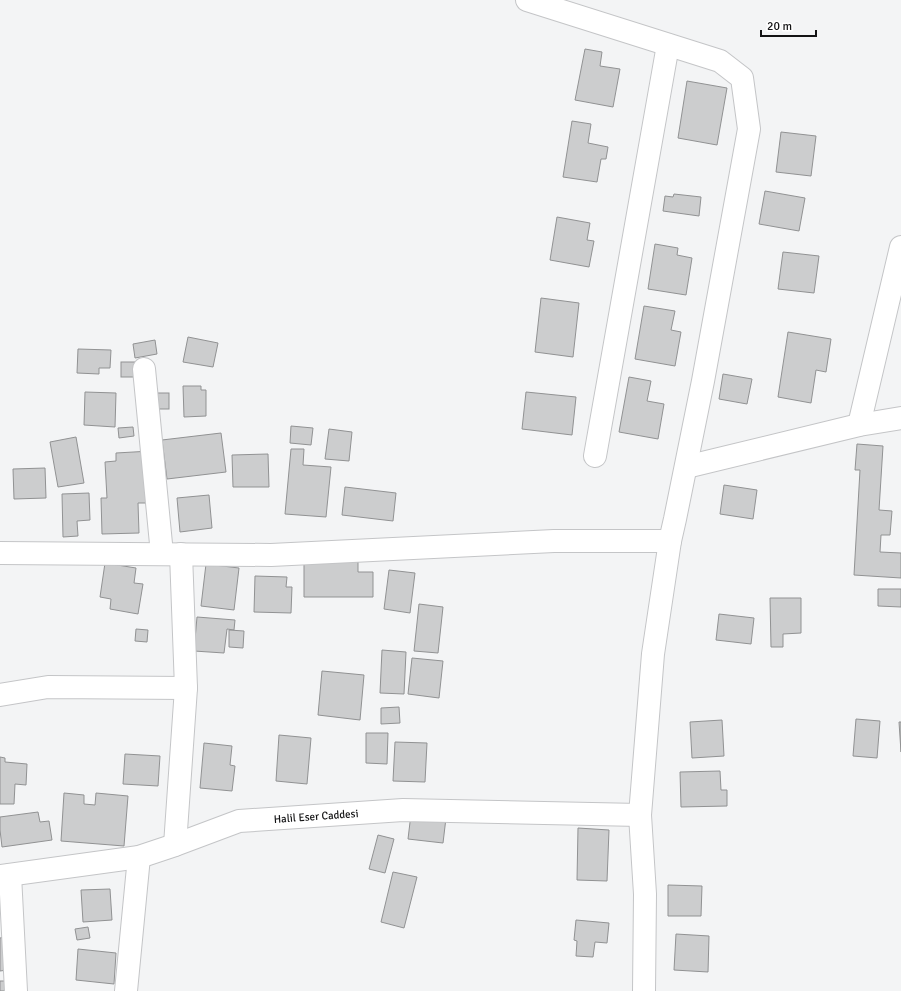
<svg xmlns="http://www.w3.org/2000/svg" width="901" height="991" font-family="Signika,sans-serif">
  <rect width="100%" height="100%" fill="#f3f4f5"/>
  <!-- building -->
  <g fill="#cccdce" stroke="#919293">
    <path d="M585,49L602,52L600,66L620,69L613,107L575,100Z"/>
    <path d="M687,81L727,88L717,145L678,138Z"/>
    <path d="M572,121L591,124L588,143L608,147L606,159H601L597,182L563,177Z"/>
    <path d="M781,132L816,136L811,176L776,172Z"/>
    <path d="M765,191L805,198L799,231L759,224Z"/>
    <path d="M674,194L701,197L699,216L663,211L665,196L673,197Z"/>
    <path d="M557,217L590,223L587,240L594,241L589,267L550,260Z"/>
    <path d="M655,244L678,248L677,255L692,258L686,295L648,289Z"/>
    <path d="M783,252L819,256L814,293L778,289Z"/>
    <path d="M541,298L579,303L573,357L535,352Z"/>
    <path d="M644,306L675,311L671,330L681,332L675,366L635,359Z"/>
    <path d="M788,332L831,339L826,372L816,370L811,403L778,397Z"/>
    <path d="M188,337L218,343L213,367L183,362Z"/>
    <path d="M155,340L157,354L135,358L133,344Z"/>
    <path d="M78,349L111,350L110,368H99V374L77,373Z"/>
    <rect x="121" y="362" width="15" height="15"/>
    <path d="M723,374L752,379L747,404L719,399Z"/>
    <path d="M629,377L651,381L647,401L664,404L658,439L619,432Z"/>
    <path d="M183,386H201V390H206V416L184,417Z"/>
    <path d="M85,392L116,393L115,427L84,425Z"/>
    <path d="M526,392L576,397L572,435L522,429Z"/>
    <rect x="156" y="393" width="13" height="16"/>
    <path d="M291,426L313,428L311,445L290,443Z"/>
    <path d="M133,427L134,436L119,438L118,428Z"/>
    <path d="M329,429L352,432L349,461L325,459Z"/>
    <path d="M221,433L226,472L167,479L162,440Z"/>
    <path d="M76,437L84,483L58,487L50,442Z"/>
    <path d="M857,444L883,446L879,510L892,511L890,535H881L880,552L901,553V578L854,575L860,470H855Z"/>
    <path d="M291,449H304L303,465L331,467L326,517L285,514Z"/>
    <path d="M151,451L153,503H138L139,533L102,534L101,498H107L105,462L116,461V453Z"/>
    <path d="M268,454L269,487H233L232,455Z"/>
    <path d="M45,468L46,498L14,499L13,469Z"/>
    <path d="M724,485L757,490L753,519L720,514Z"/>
    <path d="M345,487L396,493L393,521L342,515Z"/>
    <path d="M89,493L90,520L77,521L78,536L63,537L62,494Z"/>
    <path d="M209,495L212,528L180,532L177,498Z"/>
    <path d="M358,555V572H373V597H304V560Z"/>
    <path d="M105,563L136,568L134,583L143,584L138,614L110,609L111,599L100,597Z"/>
    <path d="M206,564L239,568L234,610L201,606Z"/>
    <path d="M389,570L415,573L410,613L384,609Z"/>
    <path d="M255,576L287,577L286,587H292L291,613L254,612Z"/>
    <path d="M878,589H901V607L878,606Z"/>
    <path d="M770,598H801V633L783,634V647H771Z"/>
    <path d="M419,604L443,607L438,653L414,651Z"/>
    <path d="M719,614L754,618L751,644L716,640Z"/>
    <path d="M197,617L235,620L234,630L227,629L224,653L194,651Z"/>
    <path d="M136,629L148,630L147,642L135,641Z"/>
    <path d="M229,630L244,631L243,648L229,647Z"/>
    <path d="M382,650L406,652L404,694L380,693Z"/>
    <path d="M412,658L443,661L439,698L408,694Z"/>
    <path d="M322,671L364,675L360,720L318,715Z"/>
    <path d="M399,707L400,723L381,724V708Z"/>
    <path d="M856,719L880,721L877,758L853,756Z"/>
    <path d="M722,720L724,756L692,758L690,722Z"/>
    <path d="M899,722H901V752Z"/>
    <path d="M366,733H388L387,764L366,763Z"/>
    <path d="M279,735L311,738L307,784L276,781Z"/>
    <path d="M395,742L427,743L425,782L393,781Z"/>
    <path d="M204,743L232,746L230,765L235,766L232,791L200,788Z"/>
    <path d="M125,754L160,756L158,786L123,784Z"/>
    <path d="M0,757L5,758V762L27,764L26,785L15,784L14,804H0Z"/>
    <path d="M720,771L721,790H727V806L681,807L680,772Z"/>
    <path d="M64,793L84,795V804L95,805L96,793L128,796L124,846L61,841Z"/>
    <path d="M38,812L40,822L49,821L52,840L2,847L0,830V817Z"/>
    <path d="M411,814L446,818L443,843L408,839Z"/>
    <path d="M578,828L609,830L607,881L577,880Z"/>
    <path d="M378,835L394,839L385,873L369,869Z"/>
    <path d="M393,872L417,877L404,928L381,922Z"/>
    <path d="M668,885L702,886L701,916H668Z"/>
    <path d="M110,889L112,920L83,922L81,890Z"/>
    <path d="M576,920L609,923L607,943L595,942L593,957L576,956L577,941L574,940Z"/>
    <path d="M88,927L90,938L77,940L75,929Z"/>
    <path d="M676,934L709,936L708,972L674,970Z"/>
    <path d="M10,936L14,969L0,971V938Z"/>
    <path d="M78,949L116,953L114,984L76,980Z"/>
    <path d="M0,981H8L9,991H0Z"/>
  </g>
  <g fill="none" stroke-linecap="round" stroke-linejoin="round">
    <defs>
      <g id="minor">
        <path d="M527,0L720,61L742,78L749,129L703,381L675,519L670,541L653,654L640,815L645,894L644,991"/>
        <path d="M144,369L162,554"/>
        <path d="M859,425L901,247"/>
        <path d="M595,456L668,45"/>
        <path d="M686,467L859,425L901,418"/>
        <path d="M0,553L271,555L554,541H670"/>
        <path d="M0,695L48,687L186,688"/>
        <path d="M175,845L186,688L181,554"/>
        <path d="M10,875L16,991"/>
        <path d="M0,876L139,857L175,845L239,821L403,810L640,815"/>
        <path d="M126,991L139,857"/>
      </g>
    </defs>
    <!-- minor casing -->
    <use href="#minor" stroke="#c4c5c7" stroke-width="24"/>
    <!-- minor -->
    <use href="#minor" stroke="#fff" stroke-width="22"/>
  </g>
  <g text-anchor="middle" stroke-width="3.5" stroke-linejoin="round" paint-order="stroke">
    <!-- street labels -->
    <g font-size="11" fill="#131314" stroke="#fff">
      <text transform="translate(316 816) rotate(-4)" y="4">Halil Eser Caddesi</text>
    </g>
  </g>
  <!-- scale -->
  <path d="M761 30v6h55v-6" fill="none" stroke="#131314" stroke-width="2"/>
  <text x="767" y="30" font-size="12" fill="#131314" stroke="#ffffff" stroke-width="3" paint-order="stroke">20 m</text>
</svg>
